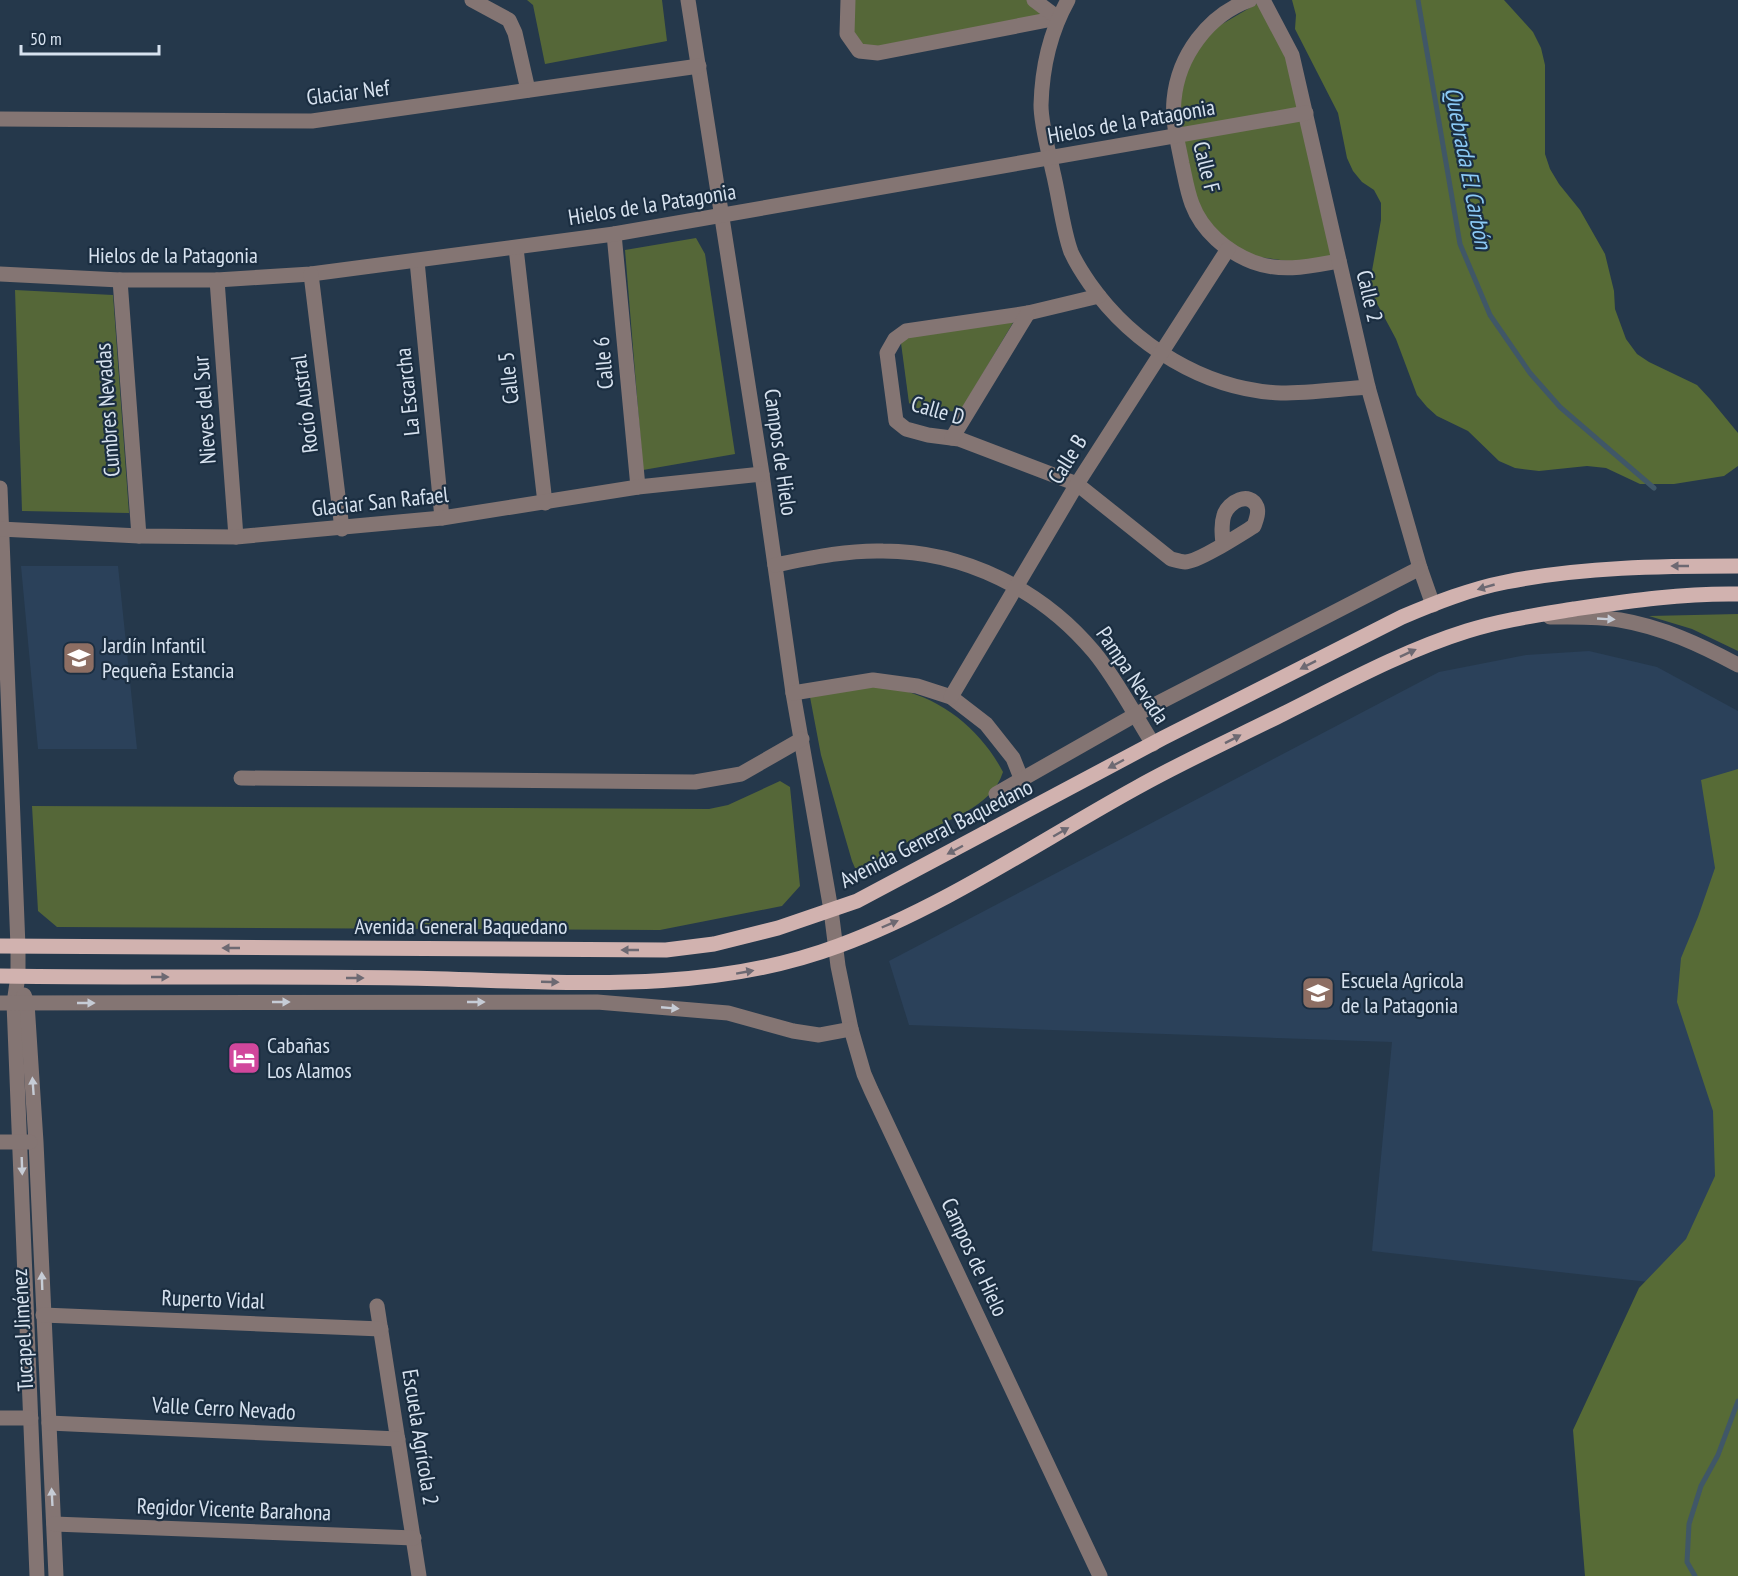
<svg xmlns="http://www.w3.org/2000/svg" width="1738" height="1576" font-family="'PT Sans Narrow',sans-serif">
  <rect width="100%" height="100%" fill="#25384b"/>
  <!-- built -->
  <g fill="#2b415a">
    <path d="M21,566H118L137,749H38Z"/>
    <path d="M1589,651L1657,667L1738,711V1292L1372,1251L1392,1042L909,1025L889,961L1439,672L1526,655Z"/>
  </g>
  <!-- green -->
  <g fill="#556738">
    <path d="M527,0H662L667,41L545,64L533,5Z"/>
    <path d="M852,0H1027L1049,16L879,48L864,47L851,32Z"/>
    <path d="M1258,3L1287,55L1300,110L1181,132L1179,89L1193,54L1212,30Z"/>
    <path d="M1303,119L1335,258L1301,263L1259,257L1235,248L1218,235L1194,200L1182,139Z"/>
    <path d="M696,238L705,254L735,454L643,470L625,250Z"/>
    <path d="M15,290L113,295L129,513L22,511Z"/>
    <path d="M1014,321L960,412L916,408L909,403L901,343L903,336Z"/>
    <path d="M1738,614V651L1692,629L1649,616Z"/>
    <path d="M864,686C876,687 889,687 901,690C946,701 982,732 1003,772C991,809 946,819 916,837C898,847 883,861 866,871L855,868L852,861L821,755L810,697Z"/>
    <path d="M780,781L790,787L800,886L782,906L660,930L57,927L38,911L32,806L709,809L728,805Z"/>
  </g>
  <!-- forest -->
  <g fill="#576b36">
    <path d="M1292,0H1504L1533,32L1541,48L1545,65V154L1550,169L1559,184L1580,210L1605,254L1614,291L1615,309L1626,339L1637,354L1649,362L1697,385L1710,399L1738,433V466L1724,476L1674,484H1640L1606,468L1587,466L1539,471L1515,468L1499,461L1468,431L1437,416L1427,407L1417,395L1396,339L1373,296L1370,282L1381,220V203L1374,190L1362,182L1353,171L1347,158L1338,113L1295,29L1296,15Z"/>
    <path d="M1738,769V1576H1585L1573,1430L1639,1288L1686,1239L1715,1176L1713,1111L1677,1002L1681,958L1698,917L1715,868L1701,780Z"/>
  </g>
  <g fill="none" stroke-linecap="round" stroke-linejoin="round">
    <!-- stream -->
    <g stroke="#405767" stroke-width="5">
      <path d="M1418,0L1460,244L1490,315L1530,373L1560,407L1654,488"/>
      <path d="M1695,1576L1687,1562L1689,1524L1701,1486L1718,1455L1738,1401"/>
    </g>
    <!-- minor -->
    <g stroke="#847573" stroke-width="15">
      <path d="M472,0L509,20L515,33L528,90"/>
      <path d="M688,0L762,474L793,693L831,910L838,966L851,1029L864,1074L871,1090L1100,1576"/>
      <path d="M848,0L847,34L859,51L878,53L1058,18"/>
      <path d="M1034,0L1058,18"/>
      <path d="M1068,0C1050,32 1042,69 1041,105C1041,125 1049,153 1053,172C1059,196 1063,231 1071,252C1076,263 1083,274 1090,284C1133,345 1205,390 1281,393C1310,393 1339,389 1368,387"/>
      <path d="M1250,0C1208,15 1178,56 1174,100C1172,122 1178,143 1182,164C1185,177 1187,191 1192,204C1202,231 1227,252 1253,262C1282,273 1311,266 1339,261"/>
      <path d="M1263,0L1292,55L1368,387L1420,568L1433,605"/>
      <path d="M0,119L312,121L699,66"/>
      <path d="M614,234L638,487"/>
      <path d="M516,248L545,503"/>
      <path d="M417,261L442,518"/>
      <path d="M0,274L120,280H217L311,274L614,234L1306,113"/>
      <path d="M311,274L342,529"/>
      <path d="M120,280L139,536"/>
      <path d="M217,280L236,537"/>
      <path d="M1099,296L1028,313L906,331L895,339L887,353L896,421L906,429L928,435L959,439L1077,484L1171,559C1175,560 1181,562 1185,562C1198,562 1241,534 1254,526C1256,520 1259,513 1257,507C1250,490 1228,502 1224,515C1221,524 1222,534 1223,544"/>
      <path d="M952,438L1028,313"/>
      <path d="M0,488L18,947V976L14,1003L37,1576"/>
      <path d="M0,529L139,536L236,537L442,518L638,487L762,474"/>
      <path d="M775,565C810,558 846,550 883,551C965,551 1042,590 1094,652C1117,680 1134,714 1153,744"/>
      <path d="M1550,617C1573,617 1598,616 1620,620C1662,627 1701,645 1738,665"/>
      <path d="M793,693L873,680L917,686L951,697L986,724L1013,758L1021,778"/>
      <path d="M951,697L1077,484L1228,249"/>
      <path d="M241,778L695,782L741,774L802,739"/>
      <path d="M996,794L1135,715L1420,568"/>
      <path d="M24,995L27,1003L36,1142L56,1576"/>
      <path d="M0,1003L597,1002L728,1013L793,1031L819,1035L851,1029"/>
      <path d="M0,1142H30"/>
      <path d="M377,1306L419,1576"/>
      <path d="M43,1315L381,1329"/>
      <path d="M0,1418H31"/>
      <path d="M49,1423L398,1439"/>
      <path d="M54,1524L414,1538"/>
    </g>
    <!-- major -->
    <g stroke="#d1b2af" stroke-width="15">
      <path d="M0,946L666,950L714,944L778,928L857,901L1163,738L1402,617C1435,603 1470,589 1506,582C1582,567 1660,566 1738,566"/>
      <path d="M0,976C134,978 268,976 403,978C548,980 698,998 838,946C944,907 1038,842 1136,788C1184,761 1235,738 1283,714C1343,684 1403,651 1467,631C1502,620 1538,615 1574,609C1629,601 1683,593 1738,594"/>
    </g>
  </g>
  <!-- one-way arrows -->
  <defs><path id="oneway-solid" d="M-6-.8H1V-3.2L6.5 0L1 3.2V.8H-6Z" transform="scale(1.5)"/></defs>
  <g fill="#6d6972">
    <use href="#oneway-solid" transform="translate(1680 566) rotate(-180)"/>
    <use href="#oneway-solid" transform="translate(1486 587) rotate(164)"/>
    <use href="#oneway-solid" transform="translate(1408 653) rotate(-25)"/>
    <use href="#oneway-solid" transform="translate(1308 665) rotate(153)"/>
    <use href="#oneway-solid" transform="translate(1233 739) rotate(-27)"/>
    <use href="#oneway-solid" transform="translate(1116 764) rotate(152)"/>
    <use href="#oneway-solid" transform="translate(1061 832) rotate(-30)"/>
    <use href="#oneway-solid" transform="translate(955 850) rotate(152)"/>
    <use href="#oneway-solid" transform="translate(890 924) rotate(-23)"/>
    <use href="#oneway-solid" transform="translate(231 948) rotate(-180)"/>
    <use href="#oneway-solid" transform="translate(630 950) rotate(-180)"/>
    <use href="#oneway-solid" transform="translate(745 972) rotate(-10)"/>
    <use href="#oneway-solid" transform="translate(160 977)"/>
    <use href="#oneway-solid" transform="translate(355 978)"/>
    <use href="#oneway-solid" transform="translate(550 982) rotate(2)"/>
  </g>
  <g fill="#c6ccd6">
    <use href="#oneway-solid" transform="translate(1606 619) rotate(3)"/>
    <use href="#oneway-solid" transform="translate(281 1002)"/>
    <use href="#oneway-solid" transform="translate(476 1002)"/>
    <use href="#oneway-solid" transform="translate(86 1003)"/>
    <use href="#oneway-solid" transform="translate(670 1008) rotate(5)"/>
    <use href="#oneway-solid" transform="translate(33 1086) rotate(-94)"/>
    <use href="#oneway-solid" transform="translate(22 1166) rotate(88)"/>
    <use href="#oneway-solid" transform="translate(42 1281) rotate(-92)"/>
    <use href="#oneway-solid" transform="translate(52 1497) rotate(-93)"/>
  </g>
  <!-- icons -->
  <defs>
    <symbol id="school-square" viewBox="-11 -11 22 22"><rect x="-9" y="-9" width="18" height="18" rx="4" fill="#8d6e63" stroke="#1b2e41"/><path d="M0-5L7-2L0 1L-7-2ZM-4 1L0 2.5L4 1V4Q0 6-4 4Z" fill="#fff"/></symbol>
    <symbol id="hotel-square" viewBox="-11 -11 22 22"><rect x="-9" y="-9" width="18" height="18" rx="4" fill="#d1479c" stroke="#1b2e41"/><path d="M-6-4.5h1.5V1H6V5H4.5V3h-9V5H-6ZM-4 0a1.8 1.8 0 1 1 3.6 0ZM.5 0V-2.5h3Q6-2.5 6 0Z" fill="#fff"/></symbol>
  </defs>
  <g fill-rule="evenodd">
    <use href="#school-square" x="60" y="639" width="38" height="38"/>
    <use href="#school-square" x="1299" y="974" width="38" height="38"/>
    <use href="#hotel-square" x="225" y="1039" width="38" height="38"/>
  </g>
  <g text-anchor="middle" stroke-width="4.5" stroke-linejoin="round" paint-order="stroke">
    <!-- street labels -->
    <g font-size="22" fill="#d7e2ef" stroke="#1b2e41">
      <text transform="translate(348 92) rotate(-7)" y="8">Glaciar Nef</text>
      <text transform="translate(1131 121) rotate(-10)" y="8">Hielos de la Patagonia</text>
      <text transform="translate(1207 167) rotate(76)" y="8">Calle F</text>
      <text transform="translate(652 204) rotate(-9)" y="8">Hielos de la Patagonia</text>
      <text x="173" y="263">Hielos de la Patagonia</text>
      <text transform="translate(1370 296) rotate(77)" y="8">Calle 2</text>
      <text transform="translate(603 363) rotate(-95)" y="8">Calle 6</text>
      <text transform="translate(508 378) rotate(-96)" y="8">Calle 5</text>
      <text transform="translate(407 392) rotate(-96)" y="8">La Escarcha</text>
      <text transform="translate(304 404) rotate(-97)" y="8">Rocío Austral</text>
      <text transform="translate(107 410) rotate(-94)" y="8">Cumbres Nevadas</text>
      <text transform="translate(204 410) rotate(-94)" y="8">Nieves del Sur</text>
      <text transform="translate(938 410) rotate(16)" y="8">Calle D</text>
      <text transform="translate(781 452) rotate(82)" y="8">Campos de Hielo</text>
      <text transform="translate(1067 459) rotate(-58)" y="8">Calle B</text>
      <text transform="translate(380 501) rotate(-6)" y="8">Glaciar San Rafael</text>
      <text transform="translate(1133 675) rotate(56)" y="8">Pampa Nevada</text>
      <text transform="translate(936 833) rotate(-27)" y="8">Avenida General Baquedano</text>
      <text x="461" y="934">Avenida General Baquedano</text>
      <text transform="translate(975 1257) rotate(65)" y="8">Campos de Hielo</text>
      <text transform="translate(213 1299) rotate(2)" y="8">Ruperto Vidal</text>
      <text transform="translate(22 1330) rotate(-93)" y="8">Tucapel Jiménez</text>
      <text transform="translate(224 1408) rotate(3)" y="8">Valle Cerro Nevado</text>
      <text transform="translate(421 1437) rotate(81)" y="8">Escuela Agrícola 2</text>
      <text transform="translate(234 1509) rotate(2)" y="8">Regidor Vicente Barahona</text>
    </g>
    <!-- poi labels -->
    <g font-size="22" fill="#d7e2ef" stroke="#1b2e41" text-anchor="start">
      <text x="102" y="653">Jardín Infantil<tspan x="102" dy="25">Pequeña Estancia</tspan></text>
      <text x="1341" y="988">Escuela Agricola<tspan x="1341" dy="25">de la Patagonia</tspan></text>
      <text x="267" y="1053">Cabañas<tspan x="267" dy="25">Los Alamos</tspan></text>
    </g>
    <!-- water labels -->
    <g font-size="24" font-style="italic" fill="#8bc9f5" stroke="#1b2e41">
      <text transform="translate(1468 168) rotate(79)" y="8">Quebrada El Carbón</text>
    </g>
  </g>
  <!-- scale -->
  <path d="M21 45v9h138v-9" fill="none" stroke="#d7e2ef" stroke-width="3"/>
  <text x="30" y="45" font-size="18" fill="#d7e2ef" stroke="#1b2e41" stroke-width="4.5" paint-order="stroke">50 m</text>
</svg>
